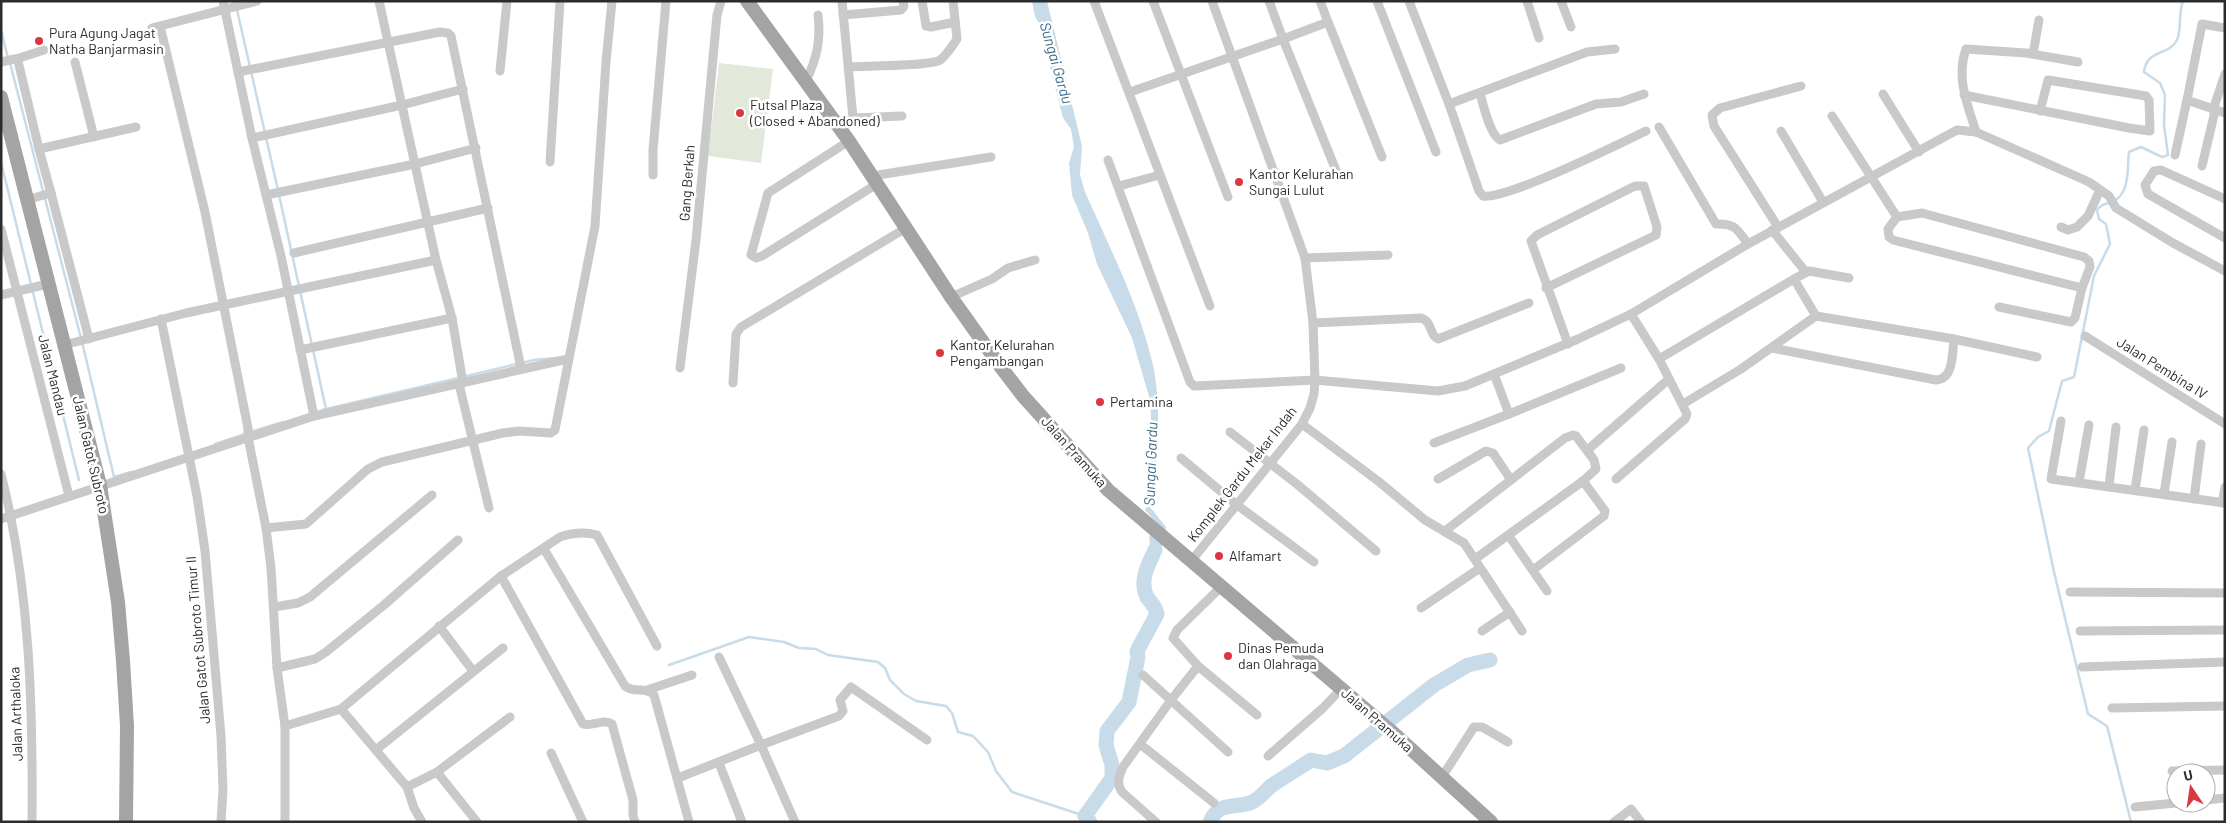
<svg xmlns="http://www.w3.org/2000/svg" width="2226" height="823" font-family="Barlow,sans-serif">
  <rect width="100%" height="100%" fill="#fff"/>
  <!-- green -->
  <path fill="#e2e9da" d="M719,63L773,69L761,163L708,156Z"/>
  <!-- water -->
  <path fill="#c7dbe9" d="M1032,1H1047L1082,146L1080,175L1085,192C1109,246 1138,303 1152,361C1160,394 1159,433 1155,467C1154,481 1156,495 1150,507L1166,527L1161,550L1151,568L1143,566L1151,547C1147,537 1151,530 1155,521L1145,510L1151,499L1149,483L1153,447L1150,400L1132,338L1097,264L1088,233L1072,195L1069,163L1074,147L1071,129L1063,118L1039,23L1035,17Z"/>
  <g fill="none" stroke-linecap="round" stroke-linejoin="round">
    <!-- stream -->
    <g stroke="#c7dbe9" stroke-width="2.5">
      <path d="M235,1L278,190"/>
      <path d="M1,30L8,58"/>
      <path d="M10,63L83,346L114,477L131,472"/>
      <path d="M1,162L79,480"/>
      <path d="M279,195L326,409"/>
      <path d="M322,410L534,360L555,358"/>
      <path d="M250,432L283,422"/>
      <path d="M215,444L245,434"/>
      <path d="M669,665L749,637L784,642L799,648L816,649L828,655L878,662L885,668L890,680L904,694L916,701L946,706L952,713L958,732L973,736L988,752L996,771L1012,792L1085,816"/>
      <path d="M2131,822L2107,726L2088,714L2054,572L2028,448L2038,437L2049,431L2062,381L2074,377L2094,276L2110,244L2106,224L2099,219L2097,210C2104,201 2109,205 2117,199C2130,189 2127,167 2129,152L2141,147L2162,157L2168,155L2164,125L2165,95L2160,83L2144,72C2147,48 2168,57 2177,40C2182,30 2178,13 2183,1"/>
    </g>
    <!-- river -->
    <g stroke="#c7dbe9" stroke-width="15">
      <path d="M1090,822L1085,816L1112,778V765L1106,745L1107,731L1129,702L1138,657L1137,651L1157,614C1155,605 1151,603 1147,597C1139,581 1148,565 1155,550"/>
      <path d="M1210,822C1218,802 1233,808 1250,803C1259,800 1264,792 1271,786C1284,777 1298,769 1311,760L1327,763L1344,756L1434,685L1468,665L1490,660"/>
    </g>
    <!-- street -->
    <g stroke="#c9c9c9" stroke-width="9">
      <path d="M223,1L252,138L281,256L314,416"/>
      <path d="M379,1L436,260L452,318L463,383"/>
      <path d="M922,1L926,26L931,27L955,22"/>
      <path d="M1094,1L1210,306"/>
      <path d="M1153,1L1228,197"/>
      <path d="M1320,1L1328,22"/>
      <path d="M1377,1L1436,152"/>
      <path d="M1409,1L1449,104L1479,191L1483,196C1506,200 1619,144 1646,131"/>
      <path d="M1527,1L1539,38"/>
      <path d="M1561,1L1571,27"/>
      <path d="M843,15L901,10L904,6L903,1"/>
      <path d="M160,26L205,212L248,428V437L266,528L271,568L277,668L285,726V822"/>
      <path d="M152,28L257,1"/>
      <path d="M2225,28L2202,24L2187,100L2225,113"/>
      <path d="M2033,54L2039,20"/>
      <path d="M16,59L44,50"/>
      <path d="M1,62L15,59L18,61L39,149"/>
      <path d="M75,62L94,137"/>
      <path d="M850,67C865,66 931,66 940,60C947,55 952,46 957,39L953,1"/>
      <path d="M500,71L507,1"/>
      <path d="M238,72L440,32L448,33L451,36L521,368"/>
      <path d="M806,81C817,58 821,40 818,15"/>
      <path d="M1130,92L1283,39L1269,1"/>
      <path d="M1480,93C1483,104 1490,135 1500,140L1596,104L1621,102L1644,94"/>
      <path d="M1883,94L1919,152"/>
      <path d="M1964,95L2129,128L2150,131L2149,100L2146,96L2048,80L2040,111"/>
      <path d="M1449,104L1587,52L1615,49"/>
      <path d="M2213,110L2225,74"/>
      <path d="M1832,116L1897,217L1888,229L1889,237L1893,240L2082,288L2075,318L2071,322L1999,307"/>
      <path d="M853,118L902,116"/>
      <path d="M1659,127L1716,224C1735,223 1737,229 1748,244"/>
      <path d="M841,130L853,118L842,1"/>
      <path d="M1781,131L1823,202"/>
      <path d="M1976,132C1967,103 1956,78 1966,49L2026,53L2078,62"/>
      <path d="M252,138L402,105L463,89"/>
      <path d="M849,141L768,193L751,255L756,258L762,256L877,184"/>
      <path d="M2175,155L2187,100"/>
      <path d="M1108,160L1190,382L1194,386L1315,380L1438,391L1465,386L1578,339L1631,314L1748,244L1957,130L1976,132L2089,182L2109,196L2116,208L2173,243L2225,271"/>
      <path d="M550,162L560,1"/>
      <path d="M2202,166L2215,111"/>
      <path d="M1337,173L1283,39L1328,22L1382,157"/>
      <path d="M653,175V150L666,1"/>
      <path d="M872,176L991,157"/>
      <path d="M1119,186L1160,175"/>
      <path d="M51,193L39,149L136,127"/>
      <path d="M266,195L415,164L476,148"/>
      <path d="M2225,199L2161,170L2154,171L2145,185L2148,194L2225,238"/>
      <path d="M26,200L51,193L89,339"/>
      <path d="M1897,217L1922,213L2084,257L2089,261L2090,267L2082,288"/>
      <path d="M1778,227L1714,126L1712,115L1720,108L1801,86"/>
      <path d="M2061,227L2068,230L2077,227L2088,216L2100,190"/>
      <path d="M1,229L69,496"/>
      <path d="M1772,230L1805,271"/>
      <path d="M294,253L488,208"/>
      <path d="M1305,258L1388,255"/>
      <path d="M1794,279L1809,271L1849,278"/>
      <path d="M1546,288L1656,235L1657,227L1644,186H1635L1537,235L1531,241L1568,344"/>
      <path d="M1,295L48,284"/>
      <path d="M951,297L992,279L1008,268L1035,260"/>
      <path d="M161,319L197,496L205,551L221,736L223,790L221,822"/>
      <path d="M1313,323L1421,318C1433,322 1429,335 1438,339L1529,303"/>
      <path d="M2085,336L2225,424"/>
      <path d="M64,345L186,313L436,260"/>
      <path d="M1772,348L1936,380C1954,379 1952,354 1954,339"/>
      <path d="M300,350L452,318"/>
      <path d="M1659,359L1794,279L1816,316"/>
      <path d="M680,368L696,240L717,15L721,1"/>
      <path d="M733,383L736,334L741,327L906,228"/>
      <path d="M459,384L489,508"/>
      <path d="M1683,404L1741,369L1816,316L1954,339L2037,357"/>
      <path d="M1509,414L1621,368"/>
      <path d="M2061,421L2051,479L2225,503"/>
      <path d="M1302,424L1378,481L1425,520L1464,543L1522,631"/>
      <path d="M1230,432L1298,485L1376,551"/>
      <path d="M1434,443L1509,414L1494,374"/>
      <path d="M1588,451L1592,446L1669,379"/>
      <path d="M1181,458L1237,505L1314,562"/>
      <path d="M1,474C30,587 33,706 32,822"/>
      <path d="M1438,479L1486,451L1493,453L1511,480"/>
      <path d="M1616,479L1685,419L1687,414L1659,359L1631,314"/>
      <path d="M2079,482L2089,425"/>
      <path d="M2109,486L2116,427"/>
      <path d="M2135,490L2144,430"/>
      <path d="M2164,494L2172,442"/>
      <path d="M2194,499L2201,444"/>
      <path d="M2222,503L2225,487"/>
      <path d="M1,519L314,416L568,359"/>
      <path d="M266,528L306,524L368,469L382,462L503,433L519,431L551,433L555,430L595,226L606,62L612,1"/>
      <path d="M1445,531L1565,438L1573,435L1576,436L1594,460L1596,469L1583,481L1475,559"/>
      <path d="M1509,536L1547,591"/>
      <path d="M544,549L625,686C635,694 645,686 654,695L689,822"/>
      <path d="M1192,560L1302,424L1310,408L1314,394L1315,380L1313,323L1305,258L1212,1"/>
      <path d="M1533,570L1604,516L1605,511L1583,481"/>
      <path d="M501,576L583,724C593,727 603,718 612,724L633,800V815L635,822"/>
      <path d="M1222,586L1177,630L1173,638L1198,666L1257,715"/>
      <path d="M2070,592L2225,593"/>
      <path d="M274,607L298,603L310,597L432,495"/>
      <path d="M1421,608L1480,568"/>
      <path d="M439,626L473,671"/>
      <path d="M1482,631L1510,612"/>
      <path d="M2080,631L2225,630"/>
      <path d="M719,657L761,745L839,716L843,711L840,700L851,687L927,740"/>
      <path d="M2082,667L2225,662"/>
      <path d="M277,668L315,659L326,652L384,605L458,540"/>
      <path d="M1143,675L1228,752"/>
      <path d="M647,690L692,675"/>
      <path d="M2112,708L2225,706"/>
      <path d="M341,709L407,787L414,808L422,822"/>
      <path d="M285,726L341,709L501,576L560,537C572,533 586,532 597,535L657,646"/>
      <path d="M1140,744L1214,803"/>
      <path d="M377,749L503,648"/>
      <path d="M551,753L583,822"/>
      <path d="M1268,756L1323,708L1342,688"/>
      <path d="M719,763L742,822"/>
      <path d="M2172,771L2225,770"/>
      <path d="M437,772L477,822"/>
      <path d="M1442,777L1474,727H1482L1508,742"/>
      <path d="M678,778L761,745L795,822"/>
      <path d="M407,787L437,772L510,717"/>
      <path d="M2206,800L2225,798"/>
      <path d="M2135,807L2176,803"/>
      <path d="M1156,822L1122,792C1116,783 1119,776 1123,767L1171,700L1198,666"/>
      <path d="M1614,822L1631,809L1641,822"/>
    </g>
    <!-- primary -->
    <g stroke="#a4a4a4" stroke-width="14">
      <path d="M747,1L849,141L951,297L1000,366L1023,396L1108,490L1391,731L1491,822"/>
      <path d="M1,97L100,485L118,602L123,661L127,726L126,822"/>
    </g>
  </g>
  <!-- markers -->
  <g fill="#db3741" stroke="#fff" stroke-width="2">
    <circle cx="39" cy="41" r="5"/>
    <circle cx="740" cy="113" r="5"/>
    <circle cx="1239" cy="182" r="5"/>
    <circle cx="940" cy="353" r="5"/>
    <circle cx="1100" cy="402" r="5"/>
    <circle cx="1219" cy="556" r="5"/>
    <circle cx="1228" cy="656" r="5"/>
  </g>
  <g text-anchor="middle" stroke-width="5" stroke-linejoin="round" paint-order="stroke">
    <!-- poi labels -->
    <g font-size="14" fill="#2c2c2c" stroke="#fff" text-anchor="start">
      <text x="49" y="38">Pura Agung Jagat<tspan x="49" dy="16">Natha Banjarmasin</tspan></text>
      <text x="750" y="110">Futsal Plaza<tspan x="750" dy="16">(Closed + Abandoned)</tspan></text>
      <text x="1249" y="179">Kantor Kelurahan<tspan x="1249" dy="16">Sungai Lulut</tspan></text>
      <text x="950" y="350">Kantor Kelurahan<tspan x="950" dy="16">Pengambangan</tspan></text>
      <text x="1110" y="407">Pertamina</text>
      <text x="1229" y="561">Alfamart</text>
      <text x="1238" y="653">Dinas Pemuda<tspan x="1238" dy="16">dan Olahraga</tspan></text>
    </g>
    <!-- street labels -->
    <g font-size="14" fill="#2c2c2c" stroke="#fff">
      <text transform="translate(687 183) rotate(-86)" y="5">Gang Berkah</text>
      <text transform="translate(2162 368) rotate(32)" y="5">Jalan Pembina IV</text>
      <text transform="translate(53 375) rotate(76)" y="5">Jalan Mandau</text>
      <text transform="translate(1074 452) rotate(48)" y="5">Jalan Pramuka</text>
      <text transform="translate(91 455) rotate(77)" y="5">Jalan Gatot Subroto</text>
      <text transform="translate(1242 474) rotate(-52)" y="5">Komplek Gardu Mekar Indah</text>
      <text transform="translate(198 640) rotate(-95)" y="5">Jalan Gatot Subroto Timur II</text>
      <text transform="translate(16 714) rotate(-92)" y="5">Jalan Arthaloka</text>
      <text transform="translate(1377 720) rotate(41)" y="5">Jalan Pramuka</text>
    </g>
    <!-- water labels -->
    <g font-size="15" font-style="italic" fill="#3f6c89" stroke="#fff">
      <text transform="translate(1056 63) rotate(74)" y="5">Sungai Gardu</text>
      <text transform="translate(1151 464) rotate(-88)" y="5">Sungai Gardu</text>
    </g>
  </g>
  <!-- border -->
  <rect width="2226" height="823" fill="none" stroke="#2c2c2c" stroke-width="5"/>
  <!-- north arrow -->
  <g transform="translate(2191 788) rotate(347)"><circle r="24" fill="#ffffff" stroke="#ababab"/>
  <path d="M0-4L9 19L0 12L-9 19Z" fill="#db3741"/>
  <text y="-8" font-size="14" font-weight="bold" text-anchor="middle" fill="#2c2c2c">U</text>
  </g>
</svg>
